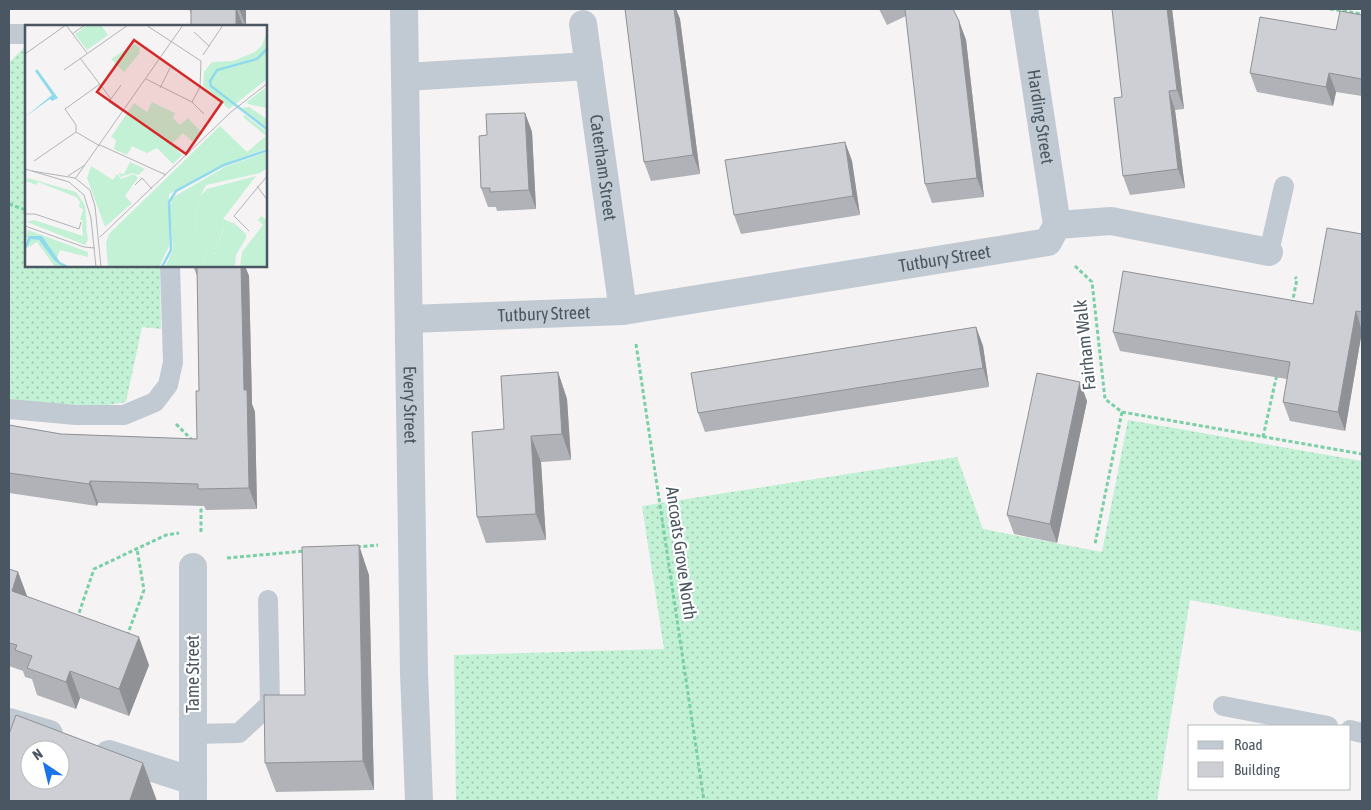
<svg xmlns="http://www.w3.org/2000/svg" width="1371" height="810" font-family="'Asap Condensed',sans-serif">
  <defs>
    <pattern id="grass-dots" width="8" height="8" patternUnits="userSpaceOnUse" patternTransform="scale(1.25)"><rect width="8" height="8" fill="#c3f1d5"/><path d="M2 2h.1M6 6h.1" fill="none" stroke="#a0c6b0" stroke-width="1.8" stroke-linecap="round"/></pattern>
  </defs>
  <rect width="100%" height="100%" fill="#f5f3f3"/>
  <!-- grass -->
  <g fill="url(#grass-dots)">
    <path d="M26,45V266H160L161,329L142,327L126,402L96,407L34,402L9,399V63Z"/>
    <path d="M1128,420L1362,461V632L1190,600L1157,801H456L454,655L664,649L642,506L957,457L983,529L1102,552Z"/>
  </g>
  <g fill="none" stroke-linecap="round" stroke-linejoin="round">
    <!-- path -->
    <g stroke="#7ad0a6" stroke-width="3" stroke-dasharray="4 2.5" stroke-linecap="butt">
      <path d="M1330,9L1362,14"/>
      <path d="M9,204L26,210"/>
      <path d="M1075,266L1092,282L1105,399L1122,412L1095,544"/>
      <path d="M1292,304L1297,279L1295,277"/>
      <path d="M636,344L704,801"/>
      <path d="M1122,412L1362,454"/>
      <path d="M176,424L193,441"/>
      <path d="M1263,437L1277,374"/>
      <path d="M201,502V533"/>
      <path d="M357,547L378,545"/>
      <path d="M227,558L305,551"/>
      <path d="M77,619L94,569L166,535L179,533"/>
      <path d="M127,636L144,590L137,549"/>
    </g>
    <!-- service -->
    <g stroke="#c1cad2" stroke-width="20">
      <path d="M9,34H26"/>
      <path d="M1269,252L1284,186"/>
      <path d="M9,409L76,415H124L155,402L168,385L173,362L170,266"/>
      <path d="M1223,706L1328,726"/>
      <path d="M1350,730L1362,733"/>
      <path d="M193,734L239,733L270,704L268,600"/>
    </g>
    <!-- minor -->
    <g stroke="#c1cad2" stroke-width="28">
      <path id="s1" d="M1024,9L1057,225"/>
      <path id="s2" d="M583,24L623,311"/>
      <path d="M405,77L589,66"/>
      <path id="s3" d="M409,319L623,311L1048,242L1057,225L1111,221L1269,252"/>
      <path d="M9,722L49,734"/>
      <path d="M109,754L193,781"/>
      <path d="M193,801V567"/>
    </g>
    <!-- tertiary -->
    <path stroke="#c1cad2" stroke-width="28" id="s4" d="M404,9L414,673L419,801"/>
  </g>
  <!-- wall -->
  <g fill="#b0b2b7">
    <path d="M189,9H246V26H191V14Z"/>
    <path d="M625,9H676L680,19L700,174L651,181L644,162Z"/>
    <path d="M879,9H953L959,21L966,40L984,197L932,203L925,184L906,16L887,25Z"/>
    <path d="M1172,9L1184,109L1175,110L1185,188L1130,195L1123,176Z"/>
    <path d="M1362,15V96L1336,92L1333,106L1257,92L1250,73L1336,30Z"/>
    <path d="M525,113L532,132L536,209L497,211L496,207H488L481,188L487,135Z"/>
    <path d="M845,142L852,161L860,215L741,234L734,215Z"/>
    <path d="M1362,234V331L1345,431L1290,421L1283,402L1287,379L1120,351L1113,332L1313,304Z"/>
    <path d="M193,266H245L249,276L252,404L255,412L257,509L206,510L204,506L98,503L97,506L9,493V425L61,434L197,439L199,391L197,276Z"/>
    <path d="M976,327L983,346L989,387L705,432L698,413Z"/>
    <path d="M558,372L567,399L571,460L541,462L546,540L486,543L477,517L504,429Z"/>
    <path d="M1080,382L1087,401L1057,543L1014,534L1007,515Z"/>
    <path d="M9,569L18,572L27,596L149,665L129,716L80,698L76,709L37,695L32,679L25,677L23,671L9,666Z"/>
    <path d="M369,575L374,790L276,792L265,763L305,695Z"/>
  </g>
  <!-- shaded-wall -->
  <g fill="#909195">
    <path d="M236,9H237L243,26H236Z"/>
    <path d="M239,9H246V26Z"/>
    <path d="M674,9H676L680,19L700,174L693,155Z"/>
    <path d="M1167,9H1172L1184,109L1177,90Z"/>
    <path d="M959,21L966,40L984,197L977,178Z"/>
    <path d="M1329,73L1336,92L1333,106L1326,87Z"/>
    <path d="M1169,91L1175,110L1185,188L1178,169Z"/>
    <path d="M525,113L532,132L536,209L529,190Z"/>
    <path d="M845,142L852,161L860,215L853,196Z"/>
    <path d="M241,266H245L249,276L252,404L255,412L257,509L249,488L244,390Z"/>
    <path d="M1356,311L1362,331L1345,431L1338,412Z"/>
    <path d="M976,327L983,346L989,387L983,368Z"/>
    <path d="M558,372L567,399L571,460L562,434Z"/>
    <path d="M1080,382L1087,401L1057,543L1050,524Z"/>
    <path d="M531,436L541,462L546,540L536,514Z"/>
    <path d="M90,481L98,503L97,506L89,484Z"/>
    <path d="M359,545L369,575L374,790L363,761Z"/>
    <path d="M18,572L28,599L12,591Z"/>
    <path d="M139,637L149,665L129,716L119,689Z"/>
    <path d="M70,671L80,698L76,709L66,682Z"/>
    <path d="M143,763L157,801H130V800Z"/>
  </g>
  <!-- building -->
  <g fill="#cdcfd5" stroke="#909195" fill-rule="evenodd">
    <rect x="191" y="9" width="45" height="17"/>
    <path d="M625,9H674L693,155L644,162Z"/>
    <path d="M905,9H953L959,21L977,178L925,184Z"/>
    <path d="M1112,9H1167L1177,90L1169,91L1178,169L1123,176L1114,98L1122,97Z"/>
    <path d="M1340,11L1362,15V79L1329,73L1326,87L1250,73L1260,17L1336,30Z"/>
    <path d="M525,113L529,190L490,192V188H481L479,136L487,135L486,114Z"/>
    <path d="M845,142L853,196L734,215L725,160Z"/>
    <path d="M1327,228L1362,234V312L1356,311L1338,412L1283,402L1290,362L1113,332L1123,271L1313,304Z"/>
    <path d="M197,266H241L244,390H247L249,488L198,489V484L90,481L89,484L9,473V425L61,434L197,439L196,391H199Z"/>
    <path d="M976,327L983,368L698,413L691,373Z"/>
    <path d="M558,372L562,434L531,436L536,514L477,517L472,432L504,429L501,376Z"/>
    <path d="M1037,373L1080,382L1050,524L1007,515Z"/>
    <path d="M359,545L363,761L265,763L264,695H305L302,547Z"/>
    <path d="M9,569L18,572L12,591L139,637L119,689L70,671L66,682L27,668L32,656L15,650L17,645L9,643Z"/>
    <path d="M16,715L143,763L130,800L134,801H9V734ZM30,750H60V780H30Z"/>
  </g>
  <g text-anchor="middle" stroke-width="4.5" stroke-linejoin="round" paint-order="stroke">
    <!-- street labels -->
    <g font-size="18" fill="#4a5661" stroke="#fff">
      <text dy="6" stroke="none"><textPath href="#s1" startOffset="109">Harding Street</textPath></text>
      <text dy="6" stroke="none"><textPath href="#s2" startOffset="145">Caterham Street</textPath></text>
      <text dy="6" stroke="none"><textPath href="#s3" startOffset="540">Tutbury Street</textPath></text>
      <text dy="6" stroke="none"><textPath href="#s3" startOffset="135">Tutbury Street</textPath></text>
      <text transform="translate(1085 345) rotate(-96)" y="6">Fairham Walk</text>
      <text dy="6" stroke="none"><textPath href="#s4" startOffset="396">Every Street</textPath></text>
      <text transform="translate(681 553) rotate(82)" y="6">Ancoats Grove North</text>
      <text transform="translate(193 674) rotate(-90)" y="6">Tame Street</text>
    </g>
  </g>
  <!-- overview -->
  <g transform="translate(25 25)">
    <rect width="242" height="242" fill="#f5f3f3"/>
    <path d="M109,19L115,23L114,29L99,47L86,34ZM127,77L150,88L148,93L155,100L163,93L178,109L168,117L158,108L147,119L157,130L148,139L132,123L122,128L107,121L102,130L89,124L91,115L86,112L109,78L122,87ZM105,137L120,144L113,150L108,148L95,152L94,148L99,149ZM66,141L88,155L92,149L96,154L109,149L113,153L100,171L107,178L80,202L62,153ZM231,151L198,194L210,199L200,215V226L189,228L200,232V242H179L182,222L191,224L199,203L187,211L185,215H179L169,204L175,171L182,164ZM3,153L51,167L60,180L62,205L60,196L55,195L58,184L54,182L55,177L51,172L13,157L11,160L1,156ZM236,191L242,195V242H215L217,227L238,200L233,195Z" fill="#c3f1d5"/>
    <path d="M62,0H76L83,10L62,25L50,9ZM242,7V54L204,84L178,61L179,47L187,37L208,36L230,27L237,20ZM240,63L242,83L223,79L222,77ZM224,82L242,94V104L216,83ZM220,90L242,107L243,123L199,139L144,169V221L134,242H83L81,218L84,209L195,101L222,127L241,111L218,92ZM242,127V143L235,148L181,160L175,171L169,204L179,215H185L190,204L200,199L191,224L182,222L179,242H140L148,225L145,182L147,173L200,142ZM9,195L58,211L57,201L58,195L60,196L63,215L60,220L2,197ZM210,199L221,209V213L211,230L210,242H200V233L191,238L188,231L192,227L200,226V215ZM3,205L63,227V232L35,225L32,233L17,211H3L0,215ZM9,213L16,217L38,242H30L12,217L2,223L0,230L3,216Z" fill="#c3f1d5"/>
    <path d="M64,0H69L78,12L67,19L57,5Z" fill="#c3f1d5"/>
    <path d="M12,44L33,73L27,76L25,74L0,92L27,70L10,46ZM3,211H17L35,237L45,242H38L29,235L14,215L6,214L0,225Z" fill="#90daee"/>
    <path fill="none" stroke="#90daee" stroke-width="2.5" d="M243,23L232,34L192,45L185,56L186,61L243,105M137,242L146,225L144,177L151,166L199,140L243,125"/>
    <path fill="none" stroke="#b1b4b9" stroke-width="1" d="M41,0L62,28M121,0L176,36L175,62L167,77M169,7L184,21M47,9L60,0M0,29L41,0M178,30L198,0M55,33L86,74M39,45L103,0M121,54L167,77L179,89M135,63L145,43M86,74L84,77L99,87M86,74L96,60M75,120L141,150M75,121L51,107V100L40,84L75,59M9,136L51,107M0,144L44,157L59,170L66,193L71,242M7,146L50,153L65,165L70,181L76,242M43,151L60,140M50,154L158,0M110,160L117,153L127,164M232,161L243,176M0,189H10L54,204L56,197M0,201L59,222L70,223M224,206L209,191L243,150M75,212L206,87L243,58"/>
    <path fill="#d62828" fill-opacity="0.15" stroke="#d62828" stroke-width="2.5" d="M109,15L197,77L161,129L72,67Z"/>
    <rect width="242" height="242" fill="none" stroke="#4a5661" stroke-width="2.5"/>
  </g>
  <!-- border -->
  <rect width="1371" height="810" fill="none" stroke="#4a5661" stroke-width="20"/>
  <!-- legend -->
  <rect x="1188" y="725" width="162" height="65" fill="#ffffff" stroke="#b7bbc0"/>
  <rect x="1198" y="741" width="25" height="8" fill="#c1cad2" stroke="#b7bbc0"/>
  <text x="1234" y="750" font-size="15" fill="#4a5661">Road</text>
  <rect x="1198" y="762" width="25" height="15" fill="#cdcfd5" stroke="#b7bbc0"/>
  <text x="1234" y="775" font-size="15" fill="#4a5661">Building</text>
  <!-- north arrow -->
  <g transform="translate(45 765) rotate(325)"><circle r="24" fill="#ffffff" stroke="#b7bbc0"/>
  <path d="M0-4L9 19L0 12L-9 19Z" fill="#1a73e8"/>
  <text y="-8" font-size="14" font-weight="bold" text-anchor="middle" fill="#4a5661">N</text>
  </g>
</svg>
